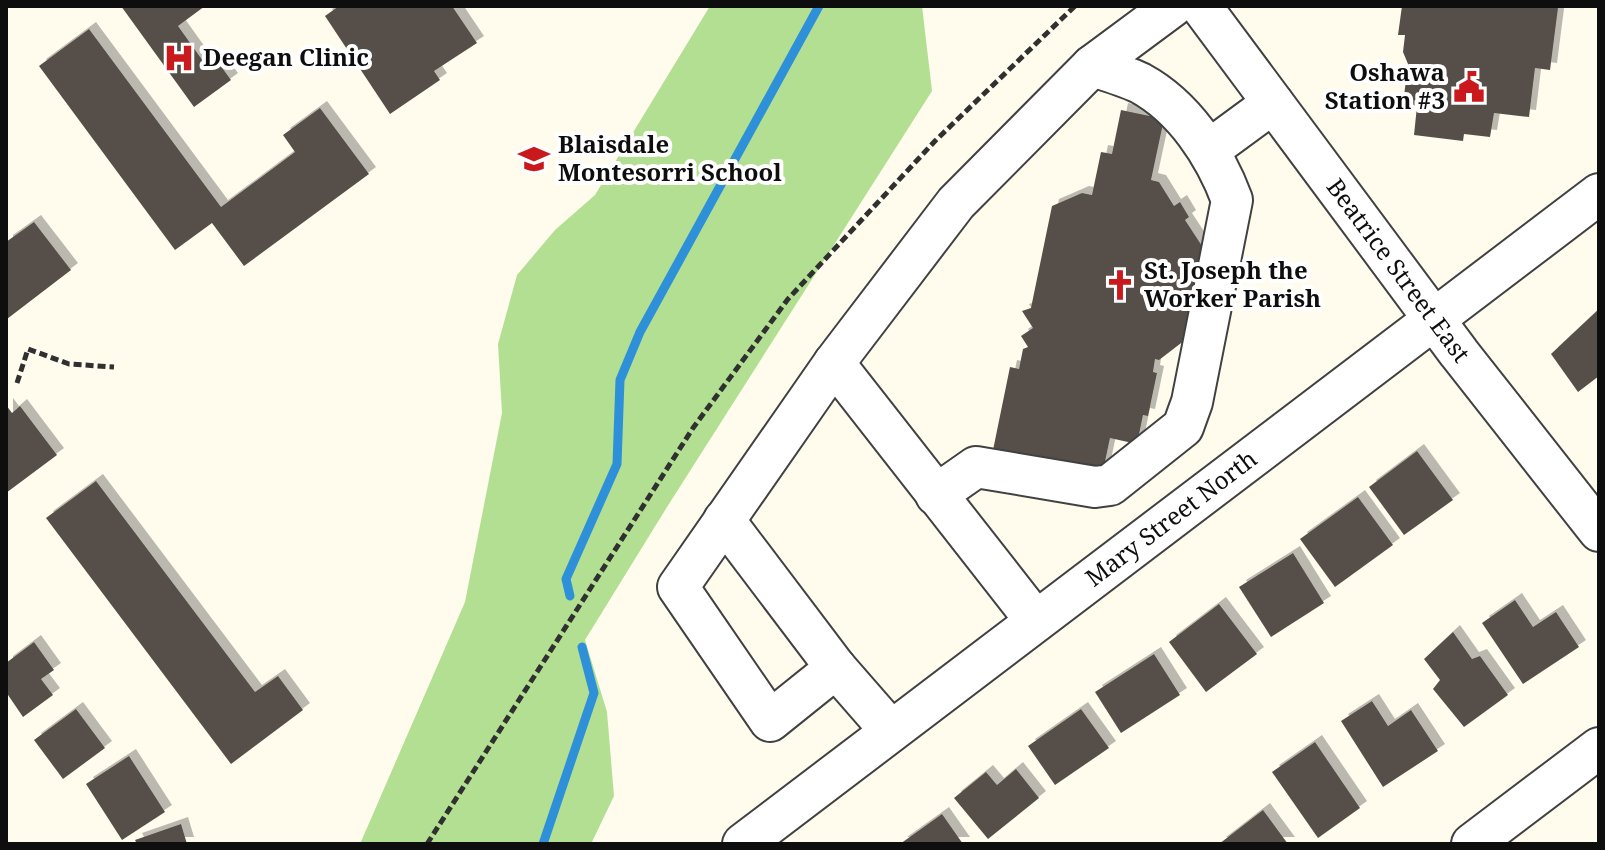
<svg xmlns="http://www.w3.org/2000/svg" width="1605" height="850" font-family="'Noto Serif',serif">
  <defs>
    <filter id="shadow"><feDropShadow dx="7" dy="-7" stdDeviation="0" flood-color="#0004"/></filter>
  </defs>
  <rect width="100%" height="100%" fill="#fffcee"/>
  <!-- forest -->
  <path fill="#b3df92" d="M710,6H922L932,91L667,507L585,640L607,712L614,796L591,844H360L465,602L502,413L498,344L517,275L555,230L595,195Z"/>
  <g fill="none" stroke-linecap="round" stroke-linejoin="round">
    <!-- stream -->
    <g stroke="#2e90d9" stroke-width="9">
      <path d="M570,596L566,579L617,464L620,380L640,332L819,6"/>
      <path d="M543,844L594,693L582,647"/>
    </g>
  </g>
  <!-- building -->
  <g fill="#574f49" filter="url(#shadow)">
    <path d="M121,6H205L178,26L203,61L212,54L231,80L194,107Z"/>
    <path d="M339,6H452L477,43L434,71L440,80L390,114L325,16Z"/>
    <path d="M1402,6H1543L1558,8L1550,70L1535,68L1529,117L1494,113L1490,137L1464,134L1463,141L1414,135L1417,106L1403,104L1408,64L1403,52L1405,35H1398Z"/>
    <path d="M89,29L221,207L295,152L283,135L320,108L369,174L244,266L212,223L175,250L39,66Z"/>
    <path d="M1121,110L1164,119L1151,180L1159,182L1174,206L1180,202L1189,217L1185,220L1206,252L1189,337L1159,360L1155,359L1153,372L1157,373L1148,416L1143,415L1137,444L1110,438L1103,471L992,455L1010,367L1019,369L1023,349L1028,347L1021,336L1033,328L1022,311L1031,308L1052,206L1082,193L1092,195L1101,152L1112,154Z"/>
    <path d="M34,222L71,270L7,319L6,242Z"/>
    <path d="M1599,309V376L1578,392L1551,354Z"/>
    <path d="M6,405L12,413L20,406L57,455L6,493Z"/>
    <path d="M1417,451L1453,500L1404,535L1369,487Z"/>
    <path d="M96,481L255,692L278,676L303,710L231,764L46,518Z"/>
    <path d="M1358,497L1393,545L1335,587L1300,539Z"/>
    <path d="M1293,553L1324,603L1271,637L1239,587Z"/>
    <path d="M1515,600L1533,627L1556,612L1579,647L1523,684L1482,623Z"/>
    <path d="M1219,604L1257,654L1206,692L1169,642Z"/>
    <path d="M1453,632L1472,659L1480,656L1508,695L1464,727L1433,689L1440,680L1424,659Z"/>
    <path d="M34,642L54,670L41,679L53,695L23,717L6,692V663Z"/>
    <path d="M1154,654L1180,695L1121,733L1095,692Z"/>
    <path d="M1372,701L1388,726L1411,710L1438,751L1383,787L1341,721Z"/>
    <path d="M76,709L105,748L63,779L34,740Z"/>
    <path d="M1081,709L1109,748L1055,785L1028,746Z"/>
    <path d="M1315,742L1360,808L1318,838L1272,772Z"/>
    <path d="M129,756L165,812L122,840L86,784Z"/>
    <path d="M1016,769L1039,798L988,839L954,798L986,772L997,785Z"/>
    <path d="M1263,810L1288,844H1219Z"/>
    <path d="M942,814L963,844H900Z"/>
    <path d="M181,824L187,844H137L135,840Z"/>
  </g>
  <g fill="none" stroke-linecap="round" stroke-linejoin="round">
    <defs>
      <g id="minor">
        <path id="s1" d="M1201,6L1459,353L1599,531"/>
        <path d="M1209,150L1273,103"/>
        <path d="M834,363L1036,621"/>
        <path d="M936,495L976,467L1095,487L1110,485L1183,427L1192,402L1232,200C1215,154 1184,107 1140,83C1125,76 1108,71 1092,66"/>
        <path d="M724,520L836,668"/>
        <path d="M891,731L836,668L770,721L678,587L834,363L956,203L1092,66L1173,6"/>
        <path id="s2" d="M743,844L1599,194"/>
        <path d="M1472,844L1599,748"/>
      </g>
    </defs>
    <!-- minor casing -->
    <use href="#minor" stroke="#414141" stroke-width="44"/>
    <!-- path -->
    <g stroke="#303030" stroke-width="5" stroke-dasharray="8 4" stroke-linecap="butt">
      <path d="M17,383L28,349L69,364L114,367"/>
      <path d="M427,844L693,428L788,299L935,141L1075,6"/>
    </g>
    <!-- minor -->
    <use href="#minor" stroke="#fff" stroke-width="40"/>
  </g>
  <!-- icons -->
  <defs>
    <symbol id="hospital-bare" viewBox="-9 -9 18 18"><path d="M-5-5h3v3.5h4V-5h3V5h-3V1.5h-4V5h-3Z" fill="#ca191d" stroke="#fff" stroke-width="2.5" paint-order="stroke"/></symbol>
    <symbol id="civic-bare" viewBox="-9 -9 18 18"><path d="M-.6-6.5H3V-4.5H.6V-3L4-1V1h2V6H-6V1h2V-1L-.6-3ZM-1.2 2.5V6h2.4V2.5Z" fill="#ca191d" stroke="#fff" stroke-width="2.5" paint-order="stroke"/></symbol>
    <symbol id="school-bare" viewBox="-9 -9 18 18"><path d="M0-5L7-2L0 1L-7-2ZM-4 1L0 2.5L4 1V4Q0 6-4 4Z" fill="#ca191d" stroke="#fff" stroke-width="2.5" paint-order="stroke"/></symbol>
    <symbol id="church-bare" viewBox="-9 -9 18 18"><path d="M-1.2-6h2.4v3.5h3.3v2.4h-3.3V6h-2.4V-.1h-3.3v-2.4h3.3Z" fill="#ca191d" stroke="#fff" stroke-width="2.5" paint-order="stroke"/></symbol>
  </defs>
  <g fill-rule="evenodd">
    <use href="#hospital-bare" x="157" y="36" width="44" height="44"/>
    <use href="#civic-bare" x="1447" y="65" width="44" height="44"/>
    <use href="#school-bare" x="512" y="137" width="44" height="44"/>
    <use href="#church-bare" x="1098" y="263" width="44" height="44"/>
  </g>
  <g text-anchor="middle" stroke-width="8" stroke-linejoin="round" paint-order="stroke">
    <!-- poi labels -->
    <g font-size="24" font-weight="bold" fill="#0e0e0e" stroke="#fff" text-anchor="start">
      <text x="203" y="66">Deegan Clinic</text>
      <text x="1445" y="81" text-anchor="end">Oshawa<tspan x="1445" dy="28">Station #3</tspan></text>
      <text x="558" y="153">Blaisdale<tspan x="558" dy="28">Montesorri School</tspan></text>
      <text x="1144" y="279">St. Joseph the<tspan x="1144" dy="28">Worker Parish</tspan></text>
    </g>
    <!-- street labels -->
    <g font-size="24" fill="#0e0e0e" stroke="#fff">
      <text dy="8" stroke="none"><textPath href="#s1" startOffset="330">Beatrice Street East</textPath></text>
      <text dy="8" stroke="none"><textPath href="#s2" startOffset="538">Mary Street North</textPath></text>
    </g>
  </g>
  <!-- border -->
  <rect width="1605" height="850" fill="none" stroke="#0e0e0e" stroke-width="16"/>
</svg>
